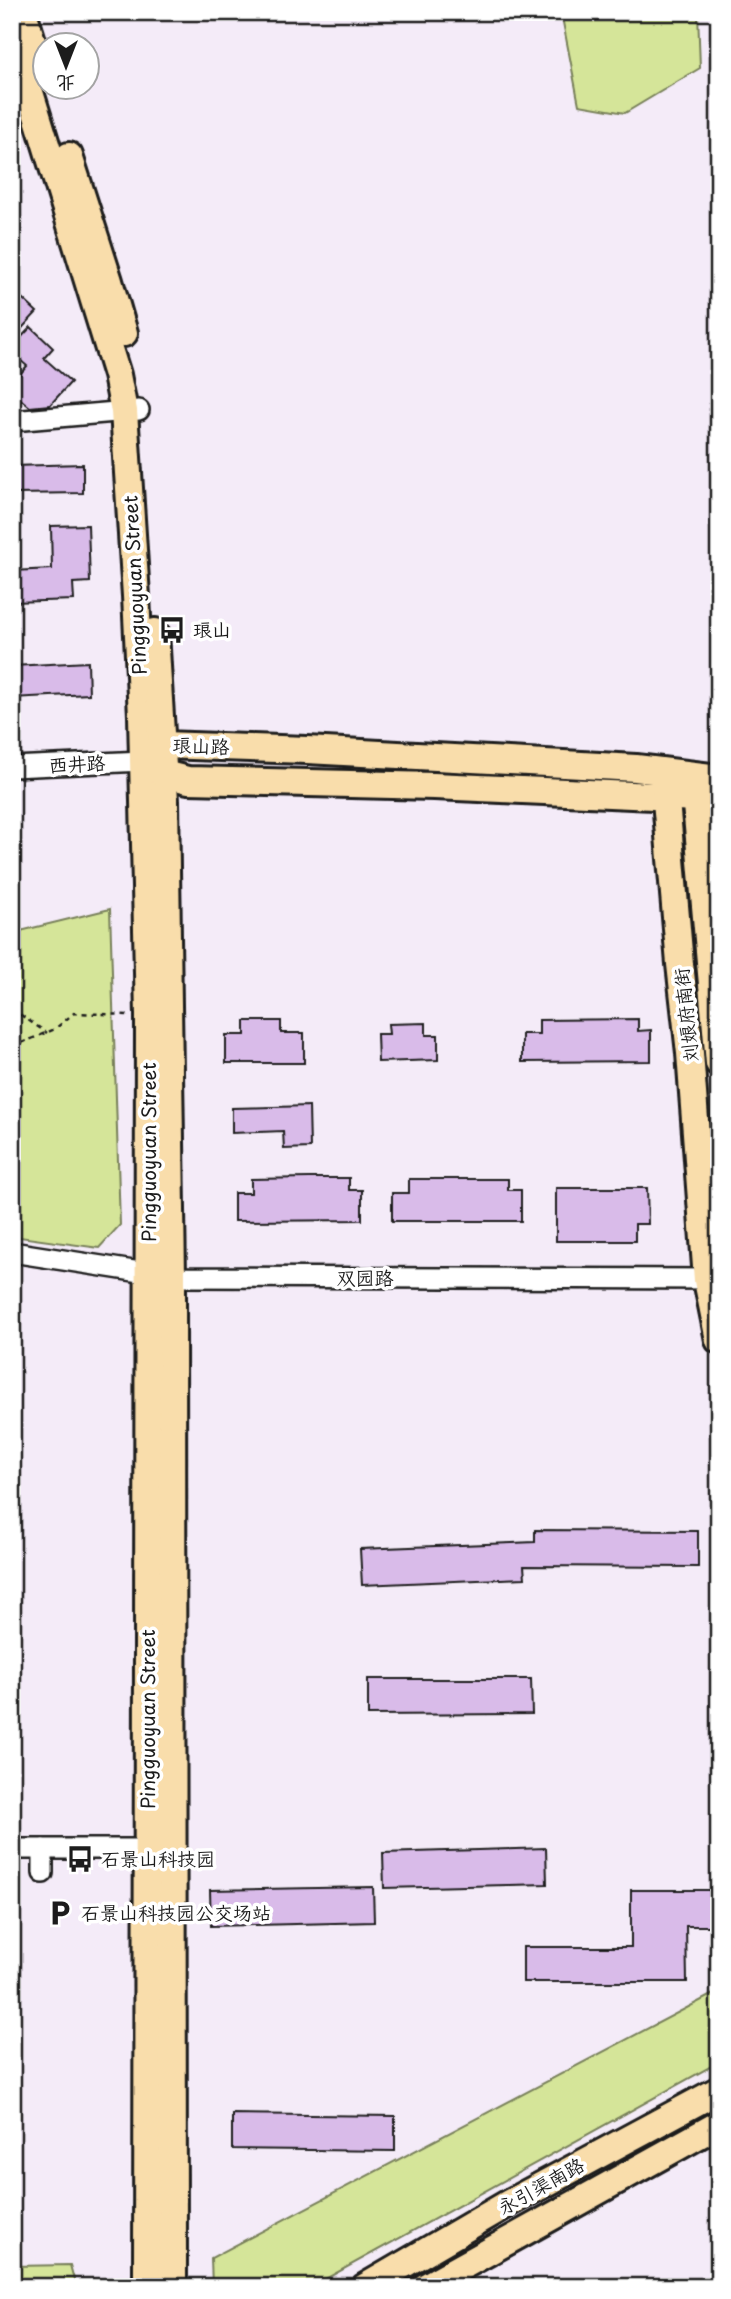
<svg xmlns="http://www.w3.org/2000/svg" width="731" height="2299" font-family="'Playpen Sans','LXGW WenKai TC',sans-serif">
  <rect width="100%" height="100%" fill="#f4ebf8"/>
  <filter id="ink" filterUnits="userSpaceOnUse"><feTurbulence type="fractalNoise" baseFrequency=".0143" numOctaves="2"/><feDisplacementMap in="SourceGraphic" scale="14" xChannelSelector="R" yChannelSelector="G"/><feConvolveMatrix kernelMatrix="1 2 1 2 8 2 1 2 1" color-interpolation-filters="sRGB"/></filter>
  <g filter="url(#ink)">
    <!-- green -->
    <g fill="#d5e599" stroke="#78805a" stroke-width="2">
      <path d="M561,12H698L700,68L625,113L579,105Z"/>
      <path d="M110,909L120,1225L99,1248L12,1236V933Z"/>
      <path d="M719,1991V2062L311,2287H212L211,2258Z"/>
      <path d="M70,2265L76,2287H12V2266Z"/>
    </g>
    <!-- building -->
    <g fill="#d9bbe9" stroke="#1c1c1c" stroke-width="2">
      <path d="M12,289L37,312L12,339Z"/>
      <path d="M31,327L53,348L44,358L71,382L50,405L30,407L12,392V383L27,366L12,353V347Z"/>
      <path d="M83,464V493L12,494V466Z"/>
      <path d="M88,525L90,582L73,583L74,600L12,602V571L52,569L51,526Z"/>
      <path d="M88,662L89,694L12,698V666Z"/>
      <path d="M638,1019V1031L651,1030V1061L522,1062V1034H539V1020Z"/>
      <path d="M245,1021H281V1033H304V1063H226V1035H245Z"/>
      <path d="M426,1023V1035H438V1060L378,1062L377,1034H389L388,1024Z"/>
      <path d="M309,1106L310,1148L284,1149L283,1131L232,1133V1108Z"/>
      <path d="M310,1178H349V1190H362V1220L234,1221V1193H251V1179Z"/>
      <path d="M409,1179H508V1190H521V1221H392V1193H409Z"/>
      <path d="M556,1188H647L648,1224H635V1241H556Z"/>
      <path d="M535,1530L698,1531V1567L524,1566L525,1578L362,1585L360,1549L535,1542Z"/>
      <path d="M368,1679H531L532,1714L368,1715Z"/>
      <path d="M546,1848L547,1884L384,1888L383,1853Z"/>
      <path d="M373,1887L374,1922L211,1926L210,1890Z"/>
      <path d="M631,1890H719V1926H686L687,1982H523V1947H631Z"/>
      <path d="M232,2114L395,2116V2151L232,2149Z"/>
    </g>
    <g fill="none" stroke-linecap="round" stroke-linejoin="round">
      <defs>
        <g id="minor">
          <path d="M12,421L139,410"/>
          <path d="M12,767L143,761"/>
          <path d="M12,1252L172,1277L719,1279"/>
          <path d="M12,1849H148"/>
          <path d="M43,1849V1873"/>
        </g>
        <g id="major">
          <path d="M23,12L37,57"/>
          <path d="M12,34L117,375L124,411L136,596L142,716L149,1015L147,2287"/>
          <path d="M69,156L109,281L124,333"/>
          <path d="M155,632L165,801L172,1277L173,2287"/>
          <path d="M151,755L163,745L307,750L636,768L719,778"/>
          <path d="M150,765L164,774L188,780L434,786L719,799"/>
          <path d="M664,777L680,964L690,1053L707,1280L719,1340"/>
          <path d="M694,782L719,1063"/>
          <path d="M365,2287L509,2203L719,2090"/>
          <path d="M425,2287L719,2124"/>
        </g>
      </defs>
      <!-- minor casing -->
      <use href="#minor" stroke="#1c1c1c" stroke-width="24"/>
      <!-- major casing -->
      <use href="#major" stroke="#1c1c1c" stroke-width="32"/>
      <!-- path -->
      <g stroke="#1c1c1c" stroke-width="2.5" stroke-dasharray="5 5" stroke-linecap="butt">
        <path d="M12,1009L47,1033"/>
        <path d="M12,1047L55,1029L74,1013L129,1015"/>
        <path d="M12,1174L21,1190L18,1220"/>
      </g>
      <!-- minor -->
      <use href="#minor" stroke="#fff" stroke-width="19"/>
      <!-- major -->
      <use href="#major" stroke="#f9ddab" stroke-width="26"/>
    </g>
  </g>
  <!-- icons -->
  <defs>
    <symbol id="bus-bare" viewBox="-9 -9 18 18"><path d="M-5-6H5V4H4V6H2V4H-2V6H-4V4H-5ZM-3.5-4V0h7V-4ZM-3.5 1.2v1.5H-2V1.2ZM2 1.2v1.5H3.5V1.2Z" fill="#1c1c1c" stroke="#fff" stroke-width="2.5" paint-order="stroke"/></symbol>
    <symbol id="parking-bare" viewBox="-9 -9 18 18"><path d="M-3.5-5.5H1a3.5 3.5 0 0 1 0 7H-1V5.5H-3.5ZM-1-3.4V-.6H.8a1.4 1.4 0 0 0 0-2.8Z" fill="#1c1c1c" stroke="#fff" stroke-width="2.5" paint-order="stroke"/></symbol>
  </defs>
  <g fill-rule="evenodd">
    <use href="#bus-bare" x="153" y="611" width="38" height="38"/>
    <use href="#bus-bare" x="61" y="1840" width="38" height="38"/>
    <use href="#parking-bare" x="41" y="1894" width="38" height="38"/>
  </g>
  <g text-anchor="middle" stroke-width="7" stroke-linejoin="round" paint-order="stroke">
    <!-- street labels -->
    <g font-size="19" fill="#1c1c1c" stroke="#fff">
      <text transform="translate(135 585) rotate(-93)" y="7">Pingguoyuan Street</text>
      <text transform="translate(201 746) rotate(2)" y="7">琅山路</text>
      <text transform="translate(77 764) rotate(-3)" y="7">西井路</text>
      <text transform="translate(686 1015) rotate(-96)" y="7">刘娘府南街</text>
      <text transform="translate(149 1152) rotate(-90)" y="7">Pingguoyuan Street</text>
      <text x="365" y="1285">双园路</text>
      <text transform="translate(148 1719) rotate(-90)" y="7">Pingguoyuan Street</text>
      <text transform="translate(541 2186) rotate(-29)" y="7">永引渠南路</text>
    </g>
    <!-- poi labels -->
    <g font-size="19" fill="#1c1c1c" stroke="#fff" text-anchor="start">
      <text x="193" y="637">琅山</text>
      <text x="101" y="1866">石景山科技园</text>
      <text x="81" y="1920">石景山科技园公交场站</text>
    </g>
  </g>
  <!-- margin -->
  <rect width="731" height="2299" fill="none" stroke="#fff" stroke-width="42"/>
  <rect x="21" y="21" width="689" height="2257" fill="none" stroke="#1c1c1c" stroke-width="2.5" filter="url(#ink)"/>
  <!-- north arrow -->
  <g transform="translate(66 66) rotate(180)"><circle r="33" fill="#ffffff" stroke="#a4a4a4" stroke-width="2"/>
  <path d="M0-5L12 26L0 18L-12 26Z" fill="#1c1c1c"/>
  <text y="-10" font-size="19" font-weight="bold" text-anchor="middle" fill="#1c1c1c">北</text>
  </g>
</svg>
